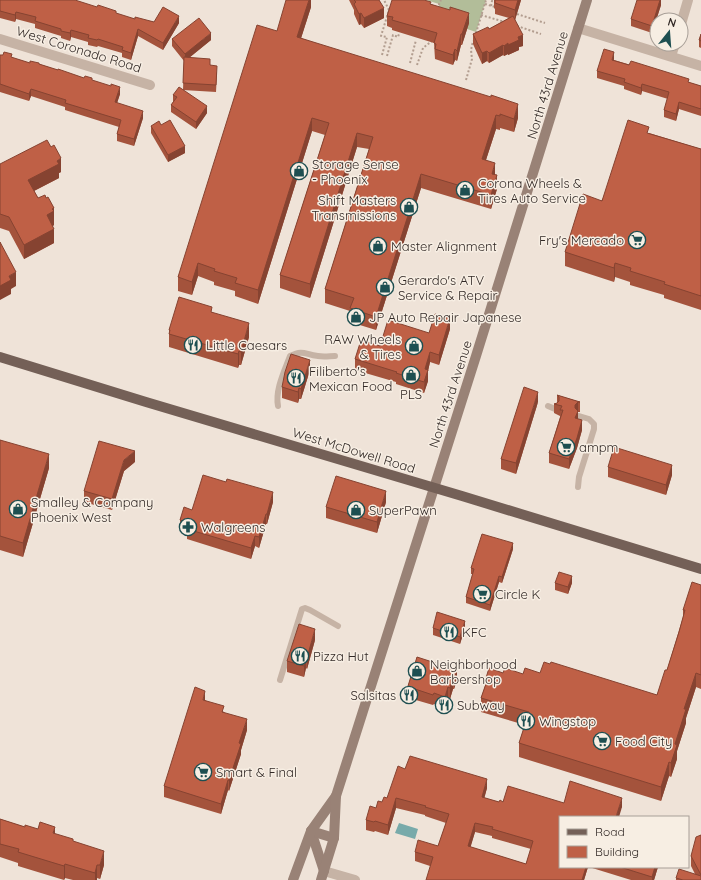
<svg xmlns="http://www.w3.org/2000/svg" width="701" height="880" font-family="Quicksand,sans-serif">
  <rect width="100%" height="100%" fill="#efe3d8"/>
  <!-- green -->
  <path fill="#b2bd99" d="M426,0H486L476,32L467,29L468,23L440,20L439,4Z"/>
  <!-- water -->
  <path fill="#78aaaa" d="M399,823L418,829L415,839L395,833Z"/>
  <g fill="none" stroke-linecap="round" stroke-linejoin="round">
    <!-- path -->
    <g stroke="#b29d8f" stroke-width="2" stroke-dasharray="2 2" stroke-linecap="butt">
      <path d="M485,4L495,7"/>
      <path d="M491,6L492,1L495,2"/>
      <path d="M440,9L439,4L441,0"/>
      <path d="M517,14L545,23"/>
      <path d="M481,15L505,22"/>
      <path d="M517,26L541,34"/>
      <path d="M476,33L486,0"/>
      <path d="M382,55L387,37L381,36L389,10L384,0"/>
      <path d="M387,56L393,35L398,37L399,34"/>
      <path d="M410,63L416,40"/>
      <path d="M417,65L423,48L432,41"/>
      <path d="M466,80L472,59L471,50L473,41"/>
    </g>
    <!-- lane -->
    <g stroke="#c6b3a5" stroke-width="6">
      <path d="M278,406C275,390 284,372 290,356C304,349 305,355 318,356C324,357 330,356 335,356"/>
      <path d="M548,406L555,409"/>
      <path d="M578,487L579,477L594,429V424L589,419L579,416"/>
      <path d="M280,680L302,609L305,608L310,610L338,626"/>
    </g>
    <!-- street -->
    <g stroke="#c6b3a5" stroke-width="10">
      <path d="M681,24L688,0"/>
      <path d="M578,28L701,66"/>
      <path d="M0,39L150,85"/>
      <path d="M671,56L675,44"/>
      <path d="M324,871L355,880"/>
    </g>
    <!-- secondary -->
    <g stroke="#998276" stroke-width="10">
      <path d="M311,831L324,871"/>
      <path d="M311,831L334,838"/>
      <path d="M293,880L311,831L336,796"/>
      <path d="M321,880L334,838L336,796L476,356L587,0"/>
    </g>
    <!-- primary -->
    <path stroke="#746057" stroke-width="10" d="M0,357L146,402L462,496L701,569"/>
  </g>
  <!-- wall -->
  <g fill="#a4533c" fill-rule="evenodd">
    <path d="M0,0L116,14L135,19L154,22L179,23L163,50L138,36L131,60L122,57V53L98,46L97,47L88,45V42L71,37L70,41L61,38V36L35,28V24L16,19L15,22L0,18Z"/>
    <path d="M311,0V7L301,38L518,118L514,132L500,128V130L496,129L486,160L495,175L497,189L491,209L421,188L376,330L350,322V311L325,303V289L369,149L357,147L310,298L280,288V275L325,135L312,131L258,304L235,296V291L214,285V282L198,276L192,295L178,291V277L277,31Z"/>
    <path d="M349,0H379L384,18L364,28L361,24L359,25L354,14V10Z"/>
    <path d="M494,0H521L515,20L523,46L519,47V50L508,55V54L504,56L503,55L489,63L487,61L482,64L473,44V34L489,29L509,18L495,14V9L494,8Z"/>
    <path d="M661,0V5L652,33L631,26V19Z"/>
    <path d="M431,4L469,23L462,45H461L457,61L455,60L453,65L435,59L434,43L392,30V28L387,26V16Z"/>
    <path d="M701,34V48L699,47V40Z"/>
    <path d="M172,39L211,40L189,58L210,65L217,73L216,92L183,90L207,113L196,129L171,112V105L173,102V95L183,90L184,61L172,46Z"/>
    <path d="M0,55L30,63L39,64L92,81L120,94L117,103L143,118L134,146L117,141V134L119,127L65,110V107L31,96L29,101L0,92Z"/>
    <path d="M614,59V60L701,86V116L679,109L676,121L664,117V110L668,99L642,91L641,95L624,89V86L597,78V71Z"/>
    <path d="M161,125L185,153L168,162L151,133V126Z"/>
    <path d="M649,133L701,149V310L664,298V295L630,285V282L615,277L614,282L565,266V252Z"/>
    <path d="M0,164L61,172L59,173V178L34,191L38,198H46L54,208V225L53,226L54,243L24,259L9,231L0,228Z"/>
    <path d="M212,312L249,337L241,365H239L238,368L169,347V330Z"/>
    <path d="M450,329L439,365L430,362L428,371V381L424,393L396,384V382L355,370V359L380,346Z"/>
    <path d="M310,370L301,399H299L298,403L282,398V387Z"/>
    <path d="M557,395L580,402V412H578V419L582,430L577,448L569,469L549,463V453L560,417V416L554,413V404L557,403Z"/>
    <path d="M538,402L516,474L501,469V459Z"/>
    <path d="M0,440L49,468L23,557L0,550Z"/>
    <path d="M135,462L124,471L112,510L84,502V491Z"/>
    <path d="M608,467L672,475L666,495L608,477Z"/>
    <path d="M273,502L267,524H266L259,548L255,546L251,559L187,539V533L180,531V520L192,510Z"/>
    <path d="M386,502L377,533L326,518V507Z"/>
    <path d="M513,549L502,583L499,582L490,611L466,603V597L473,574H471V568Z"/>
    <path d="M555,583H572L568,594L555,590Z"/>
    <path d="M701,585V689L696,687L686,718V723L677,751V759L671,777L669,776L661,801L519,757V743L525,725L481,712V698L486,683V678L503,673L523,674L540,673L657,695L667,670L683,617V610Z"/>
    <path d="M433,628H465L460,644L433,635Z"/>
    <path d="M315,640L307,669L306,668L304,677L287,672V661Z"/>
    <path d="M417,657L457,680L454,689H453L450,699L448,698L445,707L434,704L433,705L409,698L408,686Z"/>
    <path d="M205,700L224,712L247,730L241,750V754L229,791L228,790L221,814L164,797V786Z"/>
    <path d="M405,769L487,788L484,798L499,802H503L564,803L622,807L560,867H588L584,880L430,866L415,861V852L438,846L446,823L425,816V815L396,808L388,835L375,831L374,832L366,830V820L376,808L387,798ZM475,832L492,836V838L531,849L526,864L470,847Z"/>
    <path d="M0,819L25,827L55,834L73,842L104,865L100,879L97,878V880H73L65,878L64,880L18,866V863L0,857Z"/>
    <path d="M701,835V880H676V878L695,874L691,866V856Z"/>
    <path d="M589,867H658L654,880H631Z"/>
  </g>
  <!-- shaded-wall -->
  <g fill="#864331">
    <path d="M309,0H311V7L297,51V37Z"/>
    <path d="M518,0H521L515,20V10Z"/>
    <path d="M660,0H661V5L652,33V26Z"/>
    <path d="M384,8V18L364,28V18Z"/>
    <path d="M16,12V19L15,22V15Z"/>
    <path d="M361,13V24L359,25V14Z"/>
    <path d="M469,13V23L462,45V34Z"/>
    <path d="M179,16V23L163,50V43Z"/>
    <path d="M138,29V36L131,60V53Z"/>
    <path d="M71,30V37L70,41V33Z"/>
    <path d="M211,33V40L185,61V54Z"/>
    <path d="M461,34V45L457,61V51Z"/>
    <path d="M523,35V46L519,47V50L508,55V45L518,37Z"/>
    <path d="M508,43V54L504,56V46Z"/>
    <path d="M503,45V55L489,63V53Z"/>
    <path d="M455,49V60L453,65V55Z"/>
    <path d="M487,51V61L482,64V53Z"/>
    <path d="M614,52V59L612,67V60Z"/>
    <path d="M642,84V91L641,95V88Z"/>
    <path d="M120,87V94L115,109V102Z"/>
    <path d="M31,89V96L29,101V94Z"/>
    <path d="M679,102V109L676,121V114Z"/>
    <path d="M518,104V118L514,132V119Z"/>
    <path d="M207,106V113L196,129V122Z"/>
    <path d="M143,111V118L134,146V139Z"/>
    <path d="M496,115V129L482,172V159Z"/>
    <path d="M312,118V131L258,304V290Z"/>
    <path d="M357,133V147L310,298V284Z"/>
    <path d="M185,146V153L168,162V155Z"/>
    <path d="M61,158V172L59,173V178L28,194V180Z"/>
    <path d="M495,163V176L492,174Z"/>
    <path d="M421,174V188L376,330V317Z"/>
    <path d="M497,175V189L491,209V195Z"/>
    <path d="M54,208V225L47,229V215L52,209Z"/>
    <path d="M54,229V243L24,259V245Z"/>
    <path d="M198,263V276L192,295V282Z"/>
    <path d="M615,263V277L614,282V268Z"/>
    <path d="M16,272V286L11,289V294L0,300V286L9,276Z"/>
    <path d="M450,318V329L439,365V355Z"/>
    <path d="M249,323V337L241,365V352Z"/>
    <path d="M239,351V365L238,368V354Z"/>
    <path d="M430,352V362L428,371V381L424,393L425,369Z"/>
    <path d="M310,360V370L301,399V389Z"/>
    <path d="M299,388V399L298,403V392Z"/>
    <path d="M538,392V402L516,474V463Z"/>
    <path d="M578,402V420L575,418V405Z"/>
    <path d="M582,420V430L577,448L569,469V459Z"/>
    <path d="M135,451V462L124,471L112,510V499L124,460Z"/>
    <path d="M49,454V468L23,557V543Z"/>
    <path d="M672,465V475L666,495V485Z"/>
    <path d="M386,491V502L377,533V522Z"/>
    <path d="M273,492V502L267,524V514Z"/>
    <path d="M266,514V524L259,548V537Z"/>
    <path d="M255,536V546L251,559V548Z"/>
    <path d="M513,543V549L502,583V577Z"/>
    <path d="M499,576V582L490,611V605Z"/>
    <path d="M572,576V583L568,594V587Z"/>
    <path d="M465,621V628L460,644V637Z"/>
    <path d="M315,629V640L307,669V658Z"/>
    <path d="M306,658V668L304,677V666Z"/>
    <path d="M457,670V680L454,689V679Z"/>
    <path d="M696,673V687L686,718V723L677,751V759L671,777V763L675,744L684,709Z"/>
    <path d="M453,678V689L450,699V688Z"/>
    <path d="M448,687V698L445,707V697Z"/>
    <path d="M205,691V701L203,700Z"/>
    <path d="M247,719V730L241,750V754L229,791V780L239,743Z"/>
    <path d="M669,762V776L661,801V787Z"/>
    <path d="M487,779V788L482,807V797Z"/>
    <path d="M228,780V790L221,814V804Z"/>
    <path d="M396,798V808L388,835V825Z"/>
    <path d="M622,798V807L619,817H616Z"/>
    <path d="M475,823V832L468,856V846Z"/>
    <path d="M55,827V840L53,833Z"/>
    <path d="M104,851V865L100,879V865Z"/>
    <path d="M65,864V878L64,880V866Z"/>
    <path d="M97,865V880H95V873Z"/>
    <path d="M586,867H588L584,880H582Z"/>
    <path d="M655,867H658L654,880H652V877Z"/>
  </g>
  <!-- building -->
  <g fill="#bf6046" stroke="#864331" fill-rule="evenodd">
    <path d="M0,0H75L97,7L98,5L116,11V13L135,19V17L154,22L163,7L179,16L163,43L138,29L131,53L122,50L123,47L98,39L97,40L88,38L89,35L71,30L70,33L61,31V29L35,21L36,17L16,12L15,15L0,11Z"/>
    <path d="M286,0H309L297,37L491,97V95L518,104L514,119L500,114V116L496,115L482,159L495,163L492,174L497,175L491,195L421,174L376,317L350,308L354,298L325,289L373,137L357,133L310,284L280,275L329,123L312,118L258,290L235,283L237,278L214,271L215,269L198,263L192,282L178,277L257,25L277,31Z"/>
    <path d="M354,0H379L384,8L364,18L361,13L359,14L354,4L356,2Z"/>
    <path d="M392,0H424L431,2L430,4L450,10V7L469,13L462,34H461L457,51L455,49L453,55L435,49L436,44L434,43L437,33L392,20L393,17L387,16Z"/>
    <path d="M495,0H518L515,10L495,3Z"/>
    <path d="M637,0H660L652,26L631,19Z"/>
    <path d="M513,16L523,35L518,37L519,40L508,45V43L504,46L503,45L489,53L487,51L482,53L473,34L488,27L489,29Z"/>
    <path d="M199,18L211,33L185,54L172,39Z"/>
    <path d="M701,34V41L699,40Z"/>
    <path d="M604,49L614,52L612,60L629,65L631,61L689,79L688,82L701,86V109L679,102L676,114L664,110L669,92L642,84L641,88L624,82L625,79L597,71Z"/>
    <path d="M4,52L12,54L11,57L30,63V61L39,63V64L58,70V69L84,78L85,76L92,78V80L111,86V84L120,87L115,102L143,111L134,139L117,134L121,120L65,103L66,100L31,89L29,94L0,84V55H3Z"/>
    <path d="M184,57L210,59V65L217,66L216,85L183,83Z"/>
    <path d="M179,87L207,106L196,122L171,105L177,97L173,95Z"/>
    <path d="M170,120L185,146L168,155L151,126L159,121L161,125Z"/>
    <path d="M628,120L649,127L647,133L701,149V296L664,284L665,282L630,271L631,268L615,263L614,268L565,252L583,194L602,201Z"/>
    <path d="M47,140L51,147L54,145L61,158L57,161L59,164L28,180L38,198L45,195L46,198L48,197L54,208L52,209L54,211L47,215L54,229L24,245L9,217L0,214V164Z"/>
    <path d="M0,242L16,272L9,276L11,280L0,286Z"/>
    <path d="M179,297L212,307L211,312L249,323L241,352L239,351L238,354L169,334L170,330H169Z"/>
    <path d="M435,314L450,318L439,355L430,352L425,369L428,370L424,382L396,373L397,372L355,359L361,340L380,346L388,320L429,333Z"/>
    <path d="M291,354L310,360L301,389L299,388L298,392L282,387L285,372Z"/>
    <path d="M524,387L538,392L516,463L501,459Z"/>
    <path d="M557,395L580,402H578L575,405V408L578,411L575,418L582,420L577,438L569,459L549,453L563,410H560L562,406L554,404L557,403L559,401V397Z"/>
    <path d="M0,440L49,454L23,543L0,536Z"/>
    <path d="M99,441L135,451L124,460L112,499L84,491Z"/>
    <path d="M614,447L672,465L666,485L608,467Z"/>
    <path d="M203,475L226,482L227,479L273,492L267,514H266L259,537L255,536L251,548L187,529L189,523L180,520L184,507L192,510Z"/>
    <path d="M336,476L386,491L377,522L326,507Z"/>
    <path d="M482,534L513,543L502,577L499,576L490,605L466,597L474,569L471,568Z"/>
    <path d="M559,572L572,576L568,587L555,583Z"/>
    <path d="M692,582L701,585V675L696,673L684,709H686L675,744L677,745L671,763L669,762L661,787L519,743L529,712L481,698L488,678H486L489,668L503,673L505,668L523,674L525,668L540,673L544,662L550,664L551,662L657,695L665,670H667L679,632L685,610H683Z"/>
    <path d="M437,612L465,621L460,637L433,628Z"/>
    <path d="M299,624L315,629L307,658H306L304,666L287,661Z"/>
    <path d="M417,657L457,670L454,679L453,678L450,688L448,687L445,697L434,693L433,695L409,687L408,686Z"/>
    <path d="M195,687L205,691L203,700L224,706L222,712L247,719L239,743L241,744L229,780H228L221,804L164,786Z"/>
    <path d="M410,756L487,779L482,797L499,802L500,800L503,802L508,786L564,803L570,781L622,798L616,817H560V867H586L582,880H426L433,857L415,852L418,840L438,846L449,814L425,807L426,806L396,798L388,825L375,821L374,822L366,820L370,806L376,808L378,801L382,802L384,797L387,798L398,766L405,769ZM475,823L493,827L492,829L533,841L526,864L468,846Z"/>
    <path d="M0,819L25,827V825L38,829L40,822L55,827L53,833L73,839V841L104,851L100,865H97L95,873L65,864L64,866L18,852L19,849L0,844Z"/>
    <path d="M701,835V875L691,856L696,837Z"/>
    <path d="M620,867H655L652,877Z"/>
    <path d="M679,869L701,876V880H683L676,878Z"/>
  </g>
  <!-- icons -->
  <defs>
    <symbol id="shop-ring" viewBox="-11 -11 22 22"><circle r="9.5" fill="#f7eee3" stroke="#1e4f51" stroke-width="1.5"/><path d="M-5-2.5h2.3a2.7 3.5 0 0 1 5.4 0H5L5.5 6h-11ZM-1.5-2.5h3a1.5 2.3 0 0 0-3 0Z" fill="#1e4f51"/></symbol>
    <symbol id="supermarket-ring" viewBox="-11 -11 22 22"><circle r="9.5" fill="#f7eee3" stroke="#1e4f51" stroke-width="1.5"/><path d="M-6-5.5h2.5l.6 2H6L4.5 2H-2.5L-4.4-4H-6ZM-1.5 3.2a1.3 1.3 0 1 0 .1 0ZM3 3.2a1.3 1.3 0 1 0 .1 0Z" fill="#1e4f51"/></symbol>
    <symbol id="restaurant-ring" viewBox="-11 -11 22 22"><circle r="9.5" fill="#f7eee3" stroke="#1e4f51" stroke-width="1.5"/><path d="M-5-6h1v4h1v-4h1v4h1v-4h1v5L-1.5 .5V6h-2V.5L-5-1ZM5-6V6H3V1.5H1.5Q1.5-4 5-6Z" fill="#1e4f51"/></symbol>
    <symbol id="pharmacy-ring" viewBox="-11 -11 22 22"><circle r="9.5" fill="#f7eee3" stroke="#1e4f51" stroke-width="1.5"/><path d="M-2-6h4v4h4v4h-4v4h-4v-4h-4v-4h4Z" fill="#1e4f51"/></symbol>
  </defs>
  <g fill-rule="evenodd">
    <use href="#shop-ring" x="289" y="161" width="20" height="20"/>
    <use href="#shop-ring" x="455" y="180" width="20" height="20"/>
    <use href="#shop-ring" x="399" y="197" width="20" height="20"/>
    <use href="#supermarket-ring" x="627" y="230" width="20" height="20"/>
    <use href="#shop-ring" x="368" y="236" width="20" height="20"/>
    <use href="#shop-ring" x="375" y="277" width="20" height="20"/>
    <use href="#shop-ring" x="346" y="307" width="20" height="20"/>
    <use href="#restaurant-ring" x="183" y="335" width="20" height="20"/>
    <use href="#shop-ring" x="404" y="336" width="20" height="20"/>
    <use href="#shop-ring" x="401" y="365" width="20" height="20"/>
    <use href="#restaurant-ring" x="286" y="368" width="20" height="20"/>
    <use href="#supermarket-ring" x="556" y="437" width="20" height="20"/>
    <use href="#shop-ring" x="8" y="499" width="20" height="20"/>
    <use href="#shop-ring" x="346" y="500" width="20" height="20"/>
    <use href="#pharmacy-ring" x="178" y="517" width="20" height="20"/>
    <use href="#supermarket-ring" x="472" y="584" width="20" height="20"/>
    <use href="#restaurant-ring" x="439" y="622" width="20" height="20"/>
    <use href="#restaurant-ring" x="290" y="646" width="20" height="20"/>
    <use href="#shop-ring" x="407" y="661" width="20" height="20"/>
    <use href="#restaurant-ring" x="399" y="685" width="20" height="20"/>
    <use href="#restaurant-ring" x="434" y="695" width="20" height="20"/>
    <use href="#restaurant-ring" x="516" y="711" width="20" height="20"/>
    <use href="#supermarket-ring" x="592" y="731" width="20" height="20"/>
    <use href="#supermarket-ring" x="193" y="762" width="20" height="20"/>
  </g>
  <g text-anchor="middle" stroke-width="3" stroke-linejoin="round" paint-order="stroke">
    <!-- street labels -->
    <g font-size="13" fill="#322926" stroke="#f7eee3">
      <text transform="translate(79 49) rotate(17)" y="5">West Coronado Road</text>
      <text transform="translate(547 85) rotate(-73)" y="5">North 43rd Avenue</text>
      <text transform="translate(450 394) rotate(-72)" y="5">North 43rd Avenue</text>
      <text transform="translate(354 450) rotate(17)" y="5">West McDowell Road</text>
    </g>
    <!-- poi labels -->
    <g font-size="13" fill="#322926" stroke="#f7eee3" text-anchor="start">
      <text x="312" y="169">Storage Sense<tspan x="312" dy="15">- Phoenix</tspan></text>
      <text x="478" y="188">Corona Wheels &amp;<tspan x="478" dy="15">Tires Auto Service</tspan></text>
      <text x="396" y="205" text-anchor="end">Shift Masters<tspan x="396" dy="15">Transmissions</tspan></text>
      <text x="624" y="245" text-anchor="end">Fry's Mercado</text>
      <text x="391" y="251">Master Alignment</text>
      <text x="398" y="285">Gerardo's ATV<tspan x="398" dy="15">Service &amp; Repair</tspan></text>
      <text x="369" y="322">JP Auto Repair Japanese</text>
      <text x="401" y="344" text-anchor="end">RAW Wheels<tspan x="401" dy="15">&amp; Tires</tspan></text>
      <text x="206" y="350">Little Caesars</text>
      <text x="309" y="376">Filiberto's<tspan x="309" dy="15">Mexican Food</tspan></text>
      <text x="411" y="399" text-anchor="middle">PLS</text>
      <text x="579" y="452">ampm</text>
      <text x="31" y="507">Smalley &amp; Company<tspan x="31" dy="15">Phoenix West</tspan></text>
      <text x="369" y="515">SuperPawn</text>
      <text x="201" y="532">Walgreens</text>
      <text x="495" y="599">Circle K</text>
      <text x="462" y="637">KFC</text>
      <text x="313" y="661">Pizza Hut</text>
      <text x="430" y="669">Neighborhood<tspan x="430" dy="15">Barbershop</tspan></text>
      <text x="396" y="700" text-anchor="end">Salsitas</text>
      <text x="457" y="710">Subway</text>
      <text x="539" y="726">Wingstop</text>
      <text x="615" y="746">Food City</text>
      <text x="216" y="777">Smart &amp; Final</text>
    </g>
  </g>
  <!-- legend -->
  <rect x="559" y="816" width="130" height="52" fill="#f7eee3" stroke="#a89f97"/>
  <rect x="567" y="829" width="20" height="6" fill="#746057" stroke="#a89f97"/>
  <text x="595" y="836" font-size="12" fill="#322926">Road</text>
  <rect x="567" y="846" width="20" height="12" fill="#bf6046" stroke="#a89f97"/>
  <text x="595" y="856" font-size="12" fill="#322926">Building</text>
  <!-- north arrow -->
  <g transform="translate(669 32) rotate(17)"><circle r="19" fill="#f7eee3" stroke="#a89f97"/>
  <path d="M0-3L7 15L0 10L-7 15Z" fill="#1e4f51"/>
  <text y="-6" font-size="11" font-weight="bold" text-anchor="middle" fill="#322926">N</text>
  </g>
</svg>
